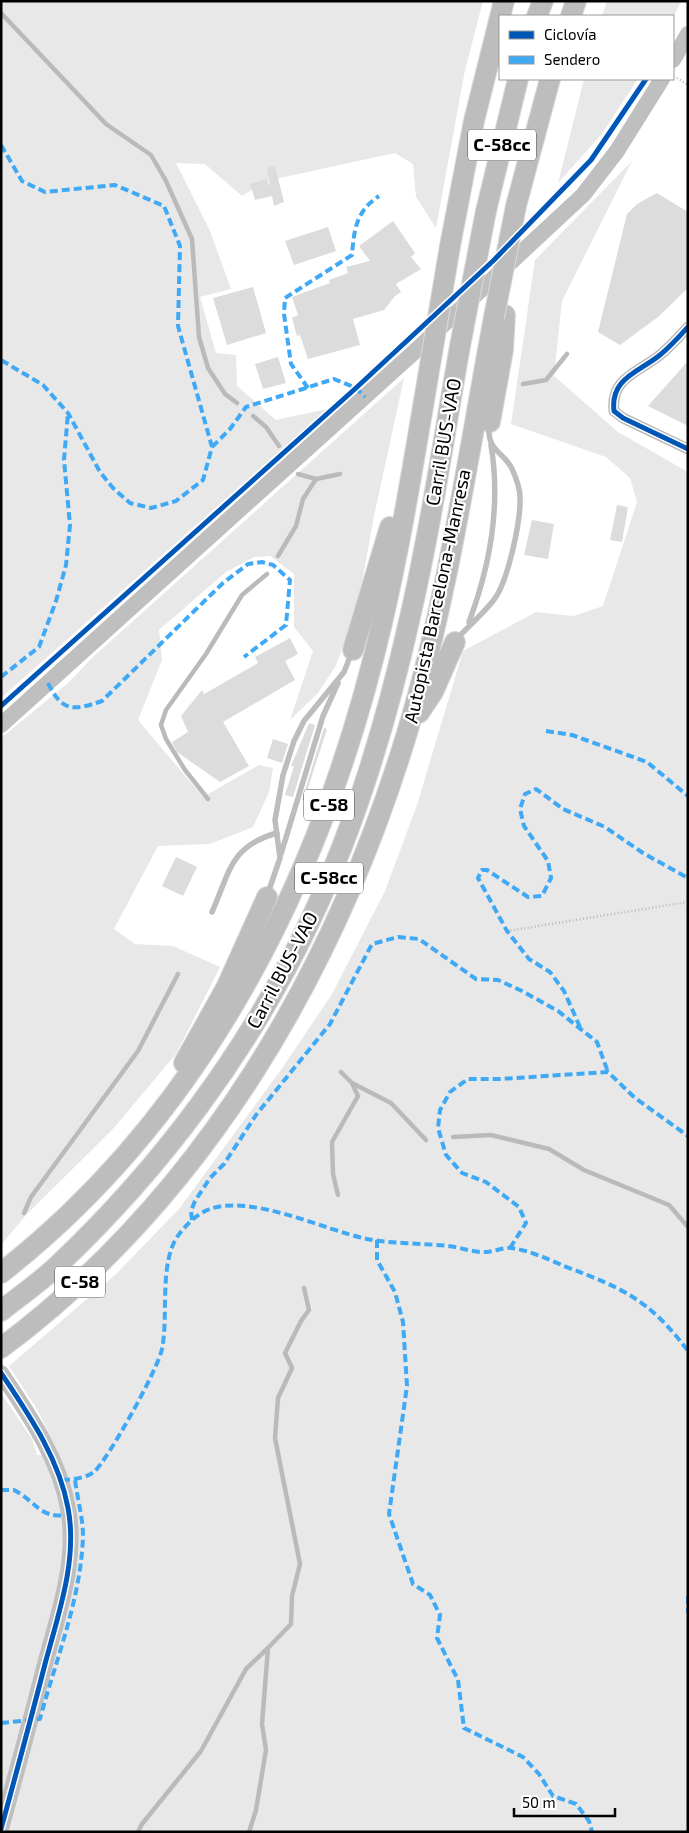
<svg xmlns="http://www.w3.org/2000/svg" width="689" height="1833" font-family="'Exo 2',sans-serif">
  <rect width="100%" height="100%" fill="#fff"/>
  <!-- green -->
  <g fill="#e8e8e8">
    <path d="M1,1H483L465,70L436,228L416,197L413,164L395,153L266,181L242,196L205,164L176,163L210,231L231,289L200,297L216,353L236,355L237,386L276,420L327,409L1,698Z"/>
    <path d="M607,1H681L673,18V16H602Z"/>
    <path d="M584,79H638L601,135L558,183Z"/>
    <path d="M632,161L562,301L554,376L618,432L688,472V1832H1V1393L32,1439L37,1455H59L38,1411L9,1366L116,1274L179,1209L283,1067L332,994L385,891L417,805L463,651L536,612L574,616L603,606L637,502L630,478L606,457L511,424L535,260Z"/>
    <path d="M404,378L374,516L356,615L335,667L318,693L290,720L313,651L294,627V574L270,556L254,557L226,572L159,630L162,660L138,720L203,797L259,765L273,768L269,792L253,827L210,844L158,846L114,929L135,944L173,946L220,967L176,1054L112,1130L27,1214L1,1245V738L68,683L93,657Z"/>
  </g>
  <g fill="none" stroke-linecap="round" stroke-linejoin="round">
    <!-- stream -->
    <g stroke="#bababa" stroke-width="4.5">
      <path d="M1,13L106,124L151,155L166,181L192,239L199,337L208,368L225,394L237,403"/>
      <path d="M523,384L546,380L567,354"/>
      <path d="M253,416L266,427L279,446"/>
      <path d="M298,474L316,479L340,474"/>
      <path d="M278,556L296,526L303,499L316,479"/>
      <path d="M208,799L185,770L166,739L161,725L166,710L206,654L242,595L267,574"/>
      <path d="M341,1072L352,1083L391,1103L426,1140"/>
      <path d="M453,1137L491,1135L549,1149L584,1170L669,1205L688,1227"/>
      <path d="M338,1195L333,1174L332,1142L358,1096L352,1083"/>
      <path d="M24,1213L31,1197L138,1051L178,974"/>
      <path d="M138,1832L142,1824L201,1751L246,1669L268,1648"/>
      <path d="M249,1832L256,1810L266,1750L262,1724L268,1648L291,1624L292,1596L300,1564L275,1438L278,1398L292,1368L285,1353L301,1321L309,1310L304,1288"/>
    </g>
  </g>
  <!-- building -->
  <g fill="#dcdcdc">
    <path d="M275,166L284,202L274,206L272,196L255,200L250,184L267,179L270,187L267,168Z"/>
    <path d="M657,193L688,212V288L658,317L620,345L598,332L627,214L637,204Z"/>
    <path d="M393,221L415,253L411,257L421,269L396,284L401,292L395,296L384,310L353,319L360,345L308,359L300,335L297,336L292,318L298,315L292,297L330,283L329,280L348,273L346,267L370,261L359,246Z"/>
    <path d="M328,227L336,251L294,265L285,241Z"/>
    <path d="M253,287L266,333L227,345L213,298Z"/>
    <path d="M278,357L286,383L263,389L255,364Z"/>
    <path d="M688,361V426L648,406Z"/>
    <path d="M617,505L628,507L622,542L610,540Z"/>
    <path d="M532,520L554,524L548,559L524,555Z"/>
    <path d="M290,638L298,654L285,661L295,680L223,722L249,766L220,782L177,752L172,742L188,732L181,716L202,690L204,694L258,663L255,657Z"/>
    <path d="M309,723L315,725L293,797L285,795L294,766H291Z"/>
    <path d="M324,728L327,729L304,800H302Z"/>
    <path d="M273,739L288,744L282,763L267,758Z"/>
    <path d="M176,857L197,867L183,896L162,886Z"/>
  </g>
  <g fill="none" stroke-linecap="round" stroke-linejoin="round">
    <defs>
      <g id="highway">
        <path d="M537,16L543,1"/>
        <path d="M571,16L576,1"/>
        <path d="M516,206L550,79"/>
        <path d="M486,211L518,79"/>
        <path d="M450,246L474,121L504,1"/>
        <path d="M490,422L503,350L505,315"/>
        <path d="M353,650L390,527"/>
        <path d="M419,713L433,692L455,642"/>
        <path d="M184,1063L226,988L267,897"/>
        <path d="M1,1273C207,1112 324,873 382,623C401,542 414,459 428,377"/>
        <path d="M1,1311C20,1296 40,1282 57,1266C161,1168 249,1050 310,921C356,825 387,720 410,617C431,527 444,436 460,346"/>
        <path d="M1,1348C204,1197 335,971 407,733C448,597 468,456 494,317"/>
      </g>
    </defs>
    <!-- highway casing -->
    <use href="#highway" stroke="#dbdbdb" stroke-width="22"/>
    <!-- path -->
    <g stroke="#b8b8b8" stroke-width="2.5" stroke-dasharray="1 2.5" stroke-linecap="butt">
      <path d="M677,78L688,85"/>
      <path d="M507,931L688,902"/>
    </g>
    <!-- lane -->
    <g stroke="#bdbdbd" stroke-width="5.5">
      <path d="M469,622C490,566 501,505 491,445"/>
      <path d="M456,640C468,626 482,615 493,601C508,583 521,520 520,497C520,489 516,478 513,471C505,451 487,453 489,426"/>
      <path d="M281,854L323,716L338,683"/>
      <path d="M268,893L280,858L275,820L283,775L294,741L304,721L344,672L352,652"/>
      <path d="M212,912C230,872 230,846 277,833"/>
    </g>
    <!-- street -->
    <path stroke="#bdbdbd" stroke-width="11" d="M688,327C679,337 670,347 660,355C639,372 610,378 614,411L623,418L688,449"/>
    <!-- secondary -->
    <g stroke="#bfbfbf" stroke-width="16">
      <path d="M673,60L688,34"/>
      <path d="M1,725L412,354L583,195L617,151L662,79"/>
      <path d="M1,1373C29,1415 59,1458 68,1508C78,1560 58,1615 45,1664C31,1719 16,1774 1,1829"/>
    </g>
    <!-- highway -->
    <use href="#highway" stroke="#bdbdbd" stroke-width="20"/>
    <defs>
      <g id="highway-bridge">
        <path d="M494,317L516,206"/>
        <path d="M460,346L486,211"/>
        <path d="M428,377L450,246"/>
      </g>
    </defs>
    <!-- highway-bridge casing -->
    <use href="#highway-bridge" stroke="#dbdbdb" stroke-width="22" stroke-linecap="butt"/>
    <!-- highway-bridge -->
    <use href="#highway-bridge" stroke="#bdbdbd" stroke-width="20"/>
    <!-- quiet -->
    <g stroke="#3fa9f5" stroke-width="4" stroke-dasharray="8 4" stroke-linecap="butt">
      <path d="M1,145L22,181L45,192L115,185L164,206L180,246L178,326L212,447L203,480L176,501L151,508L130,503L113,488L100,472L68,413L43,385L1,360"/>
      <path d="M308,388L291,364L284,314L285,298L352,255C354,230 356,211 379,196"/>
      <path d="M212,447L230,429L246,407L334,379L356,388L365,397"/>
      <path d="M1,677L39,647L56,601L66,565L70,525L64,460L68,413"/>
      <path d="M48,683C62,712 73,711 102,701L223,583L248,564L262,562L273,565L290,580L286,625L244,657"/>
      <path d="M546,731L572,735L647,762L688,796"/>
      <path d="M580,1027L564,991L550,972L529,959L507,931L478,878L482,870H487L528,897L542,896L551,878L548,861L524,826L520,809L525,794L536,789L563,809L605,827L643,853L688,878"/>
      <path d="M192,1220L191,1211L195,1201L210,1178L224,1164L256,1115L330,1024L372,944L398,937L419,939L476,979L498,980L522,991L558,1011L597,1042L608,1072"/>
      <path d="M377,1240V1260L395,1292L403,1322L407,1386L389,1514L413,1584L430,1595L440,1615L437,1638L458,1680L464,1728L523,1757L539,1774L553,1796L576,1804L589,1821L592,1832"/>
      <path d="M510,1248L526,1223L519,1207L486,1182L462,1173L446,1155L438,1128L440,1110L450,1092L468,1079H500L608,1072L635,1098L688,1136"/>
      <path d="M62,1480C71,1480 86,1478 94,1472C109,1458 158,1369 162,1349C169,1314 158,1260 180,1233C188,1223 198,1213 210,1209C251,1194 325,1230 367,1239C393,1244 422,1243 448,1246C460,1247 474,1253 486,1252C494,1252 503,1247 511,1248C528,1250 548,1259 564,1266C622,1288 649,1299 688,1351"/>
      <path d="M1,1490H14C37,1502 39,1519 69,1515"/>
      <path d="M688,1596V1613"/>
      <path d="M1,1723L40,1719C56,1659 81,1599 83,1536C83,1517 77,1498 75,1479"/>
    </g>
    <defs>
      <g id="cycleway">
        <path d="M688,327C679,337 670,347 660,355C639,372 610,378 614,411L623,418L688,449"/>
        <path d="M1,706L356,388L494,260L591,160L646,79"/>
        <path d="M1,1373C29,1415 59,1458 68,1508C78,1560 58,1615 45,1664C31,1719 16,1774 1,1829"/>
      </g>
    </defs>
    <!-- cycleway casing -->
    <use href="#cycleway" stroke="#fff" stroke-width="8"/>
    <!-- cycleway -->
    <use href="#cycleway" stroke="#0057b8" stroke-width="5"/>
  </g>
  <g text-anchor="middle" stroke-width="4.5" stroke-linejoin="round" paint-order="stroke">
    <!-- shield labels -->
    <g fill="#fff" stroke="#4c4c4c" stroke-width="1">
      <rect x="468" y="129.5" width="68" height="31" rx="4"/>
      <rect x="304" y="789.5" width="50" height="31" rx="4"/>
      <rect x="295" y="862.5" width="68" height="31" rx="4"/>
      <rect x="55" y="1266.5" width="50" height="31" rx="4"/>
    </g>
    <g font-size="18" font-weight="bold" fill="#000">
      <text x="502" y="151">C-58cc</text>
      <text x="329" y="811">C-58</text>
      <text x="329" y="884">C-58cc</text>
      <text x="80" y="1288">C-58</text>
    </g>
    <!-- street labels -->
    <g font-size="19" fill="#000" stroke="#fff">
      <text transform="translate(443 442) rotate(-80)" y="7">Carril BUS-VAO</text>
      <text transform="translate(437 596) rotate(-78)" y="7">Autopista Barcelona-Manresa</text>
      <text transform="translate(282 970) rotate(-62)" y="7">Carril BUS-VAO</text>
    </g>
  </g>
  <!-- border -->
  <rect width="689" height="1833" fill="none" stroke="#000000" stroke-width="5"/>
  <!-- legend -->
  <rect x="499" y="15" width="175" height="65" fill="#ffffff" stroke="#999999"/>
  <rect x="509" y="31" width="25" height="8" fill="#0057b8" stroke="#999999"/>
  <text x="544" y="40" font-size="15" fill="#000000">Ciclovía</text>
  <rect x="509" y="56" width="25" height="8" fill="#3fa9f5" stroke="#999999"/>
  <text x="544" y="65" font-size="15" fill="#000000">Sendero</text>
  <!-- scale -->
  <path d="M514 1808v8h101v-8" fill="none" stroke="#000000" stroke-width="2.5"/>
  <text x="522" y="1808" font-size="15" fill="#000000" stroke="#ffffff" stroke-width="4" paint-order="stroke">50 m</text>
</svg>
